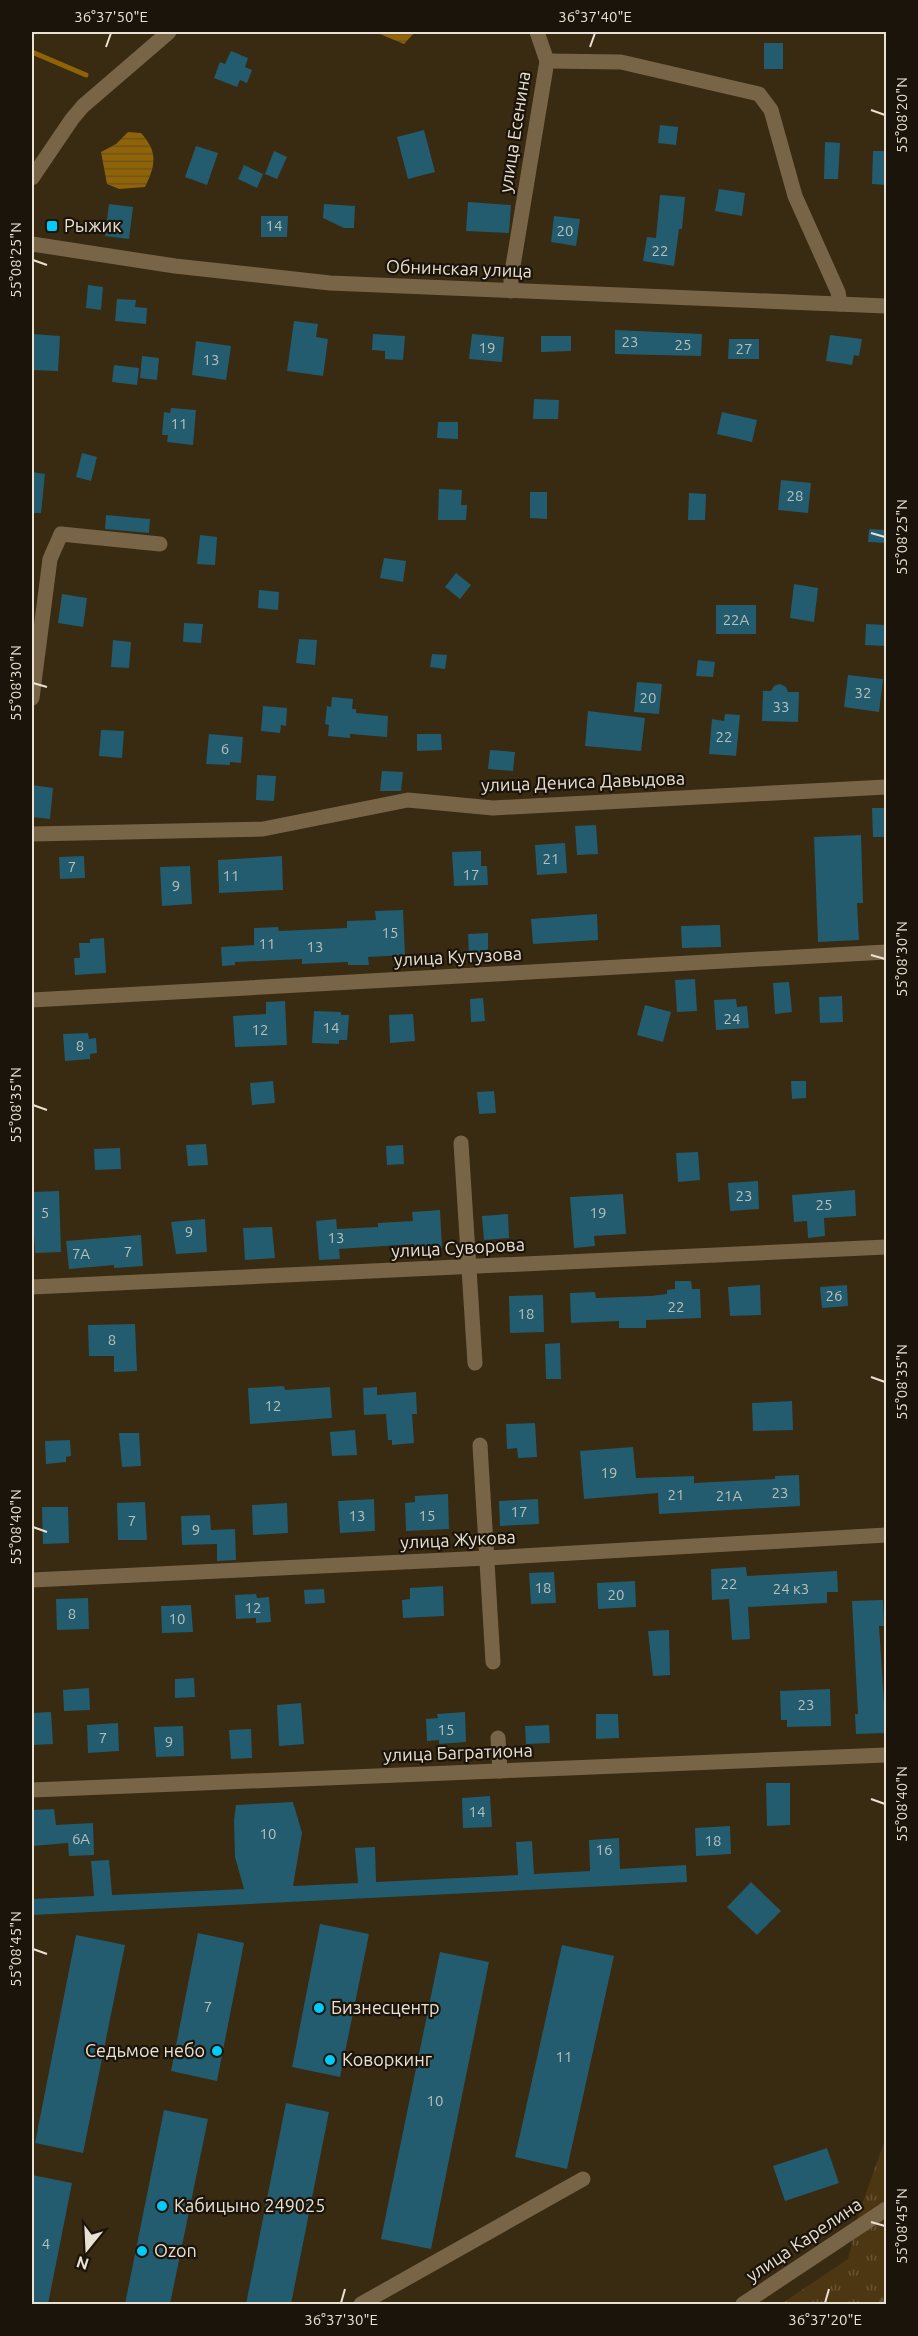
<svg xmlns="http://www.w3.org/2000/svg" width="918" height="2336" font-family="Ubuntu,sans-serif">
  <defs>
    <pattern id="grass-tufts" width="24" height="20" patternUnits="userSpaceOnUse" patternTransform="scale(1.5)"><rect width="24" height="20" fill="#4c3712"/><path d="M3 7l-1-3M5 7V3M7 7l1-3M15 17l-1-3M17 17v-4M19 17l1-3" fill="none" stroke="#665434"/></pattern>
    <pattern id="forest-firs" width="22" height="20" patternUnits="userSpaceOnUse" patternTransform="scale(1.5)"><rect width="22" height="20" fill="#4c3712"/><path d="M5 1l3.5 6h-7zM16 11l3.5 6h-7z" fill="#665434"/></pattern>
    <pattern id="water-rules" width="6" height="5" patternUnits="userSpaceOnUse" patternTransform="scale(1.5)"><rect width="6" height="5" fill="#906406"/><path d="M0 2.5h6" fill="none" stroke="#6b5422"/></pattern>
  </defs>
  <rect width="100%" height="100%" fill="#392a12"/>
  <!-- grass -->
  <path fill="url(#grass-tufts)" d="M886,2137V2304H781L848,2259L860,2210Z"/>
  <!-- forest -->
  <path fill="url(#forest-firs)" d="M886,2281V2304H869Z"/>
  <!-- water -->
  <g fill="url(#water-rules)">
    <path d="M375,32H415L404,44Z"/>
    <path d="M128,132L141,133C158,152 156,165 145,187L119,189L107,184L101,152L116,144Z"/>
  </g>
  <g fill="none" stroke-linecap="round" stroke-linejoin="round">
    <!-- stream -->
    <path stroke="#906406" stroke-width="5" d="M32,52L86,75"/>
  </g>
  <!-- building -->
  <g fill="#225c6e">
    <rect x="764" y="43" width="19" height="26"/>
    <path d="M231,51L248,58L245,67L252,70L247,83L240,80L237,87L214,78L220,62L225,64Z"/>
    <path d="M660,125L678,127L676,145L658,143Z"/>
    <path d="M424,130L435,172L408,179L397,137Z"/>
    <path d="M825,142L840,143L838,179H824Z"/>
    <path d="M196,146L218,153L207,185L185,177Z"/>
    <path d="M274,151L287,157L277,179L265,174Z"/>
    <path d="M873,151H886V185L872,184Z"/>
    <path d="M244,165L263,174L257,188L238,179Z"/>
    <path d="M719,189L745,193L742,216L715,211Z"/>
    <path d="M660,195L685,197L682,229H679L674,266L643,261L647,237L656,238Z"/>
    <path d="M468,202L511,205L509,233L466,231Z"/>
    <path d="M109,204L133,207L129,239L105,236Z"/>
    <path d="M324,204L355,206L354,228H344L323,218Z"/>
    <path d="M261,216H288L287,237H261Z"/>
    <path d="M554,216L580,219L576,246L551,242Z"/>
    <path d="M88,285L103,287L101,310L86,308Z"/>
    <path d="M117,299L136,300L135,307L147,308L146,324L115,321Z"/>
    <path d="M294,321L318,324L316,337L328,339L323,376L287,371Z"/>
    <path d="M615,330L702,334L701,356L615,354Z"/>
    <path d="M33,334L60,336L58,371L32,370Z"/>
    <path d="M373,334L405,336L403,360L385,359V351L372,350Z"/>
    <path d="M472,334L504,337L502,362L469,359Z"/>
    <path d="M830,335L862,339L859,356L854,355L852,365L826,361Z"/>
    <path d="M541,336H571V351L541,352Z"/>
    <path d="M729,339H759V359H728Z"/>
    <path d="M196,341L231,346L226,380L192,375Z"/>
    <path d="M142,356L159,358L157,380L140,378Z"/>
    <path d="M114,365L139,368L137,385L112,382Z"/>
    <path d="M534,399L559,400L558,419H533Z"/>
    <path d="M171,408L196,410L193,445L167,442L168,435H162L164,412L170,413Z"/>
    <path d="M722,412L757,420L752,442L717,434Z"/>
    <path d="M438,422H458V439L437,438Z"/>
    <path d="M82,453L97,457L91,481L76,477Z"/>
    <path d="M32,472L45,474L41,513H32Z"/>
    <path d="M781,480L811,483L808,513L778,510Z"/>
    <path d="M439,489L462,490L461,505H467L466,520H438Z"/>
    <path d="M530,492H547V519L530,518Z"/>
    <path d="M689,493L706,494L705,520H688Z"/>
    <path d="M106,515L150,519L149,533L105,529Z"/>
    <path d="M869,529L886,530V543L868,542Z"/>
    <path d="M200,535L217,537L215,565L197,564Z"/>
    <path d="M384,558L406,561L403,582L380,578Z"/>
    <path d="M456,573L471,585L460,599L445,587Z"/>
    <path d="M794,584L818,588L814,622L790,618Z"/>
    <path d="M259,590L279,592L278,610L258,608Z"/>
    <path d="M62,594L87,598L83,627L58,623Z"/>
    <rect x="716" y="605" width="40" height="29"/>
    <path d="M184,623L203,624L201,643L183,642Z"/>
    <path d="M866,624L886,625V646L865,645Z"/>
    <path d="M299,639L317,640L315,665L296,663Z"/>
    <path d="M113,640L131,642L129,668L111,667Z"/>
    <path d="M432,654L447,655L445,669L430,667Z"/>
    <path d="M698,660L715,662L713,677L696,676Z"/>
    <path d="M848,675L883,679L879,712L844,707Z"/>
    <path d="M637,682L662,684L659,714L634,712Z"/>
    <path d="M780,684L786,687L788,692H799L798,722L762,721L763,691H771L774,686Z"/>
    <path d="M332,697L353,699L352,709H356V713L388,716L387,737L350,734V738L328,736L329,725L325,724L327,706L331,707Z"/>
    <path d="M263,706L287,708L286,726L281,725L280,733L261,731Z"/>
    <path d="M588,711L645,718L641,751L585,746Z"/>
    <path d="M725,714L740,715L736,756L709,754L712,719L724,721Z"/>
    <path d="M101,730L124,731L122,758L99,756Z"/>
    <path d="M209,734L243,737L241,763L230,762V765L206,764Z"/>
    <path d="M417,734H441L442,750L417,751Z"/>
    <path d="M490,750L515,752L513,771L488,769Z"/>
    <path d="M382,771L403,772L401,791H380Z"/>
    <path d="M257,775L276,776L274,801L256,800Z"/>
    <path d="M32,785L53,788L50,819L32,817Z"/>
    <path d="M872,808H886V837H873Z"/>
    <path d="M596,825L598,854L577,855L575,826Z"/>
    <path d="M861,835L863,903H857L859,940L818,942L814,837Z"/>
    <path d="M565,843L567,873L537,875L535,845Z"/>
    <path d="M481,851V866H487L488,885L454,886L452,852Z"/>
    <path d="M84,856L85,878L60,879L59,857Z"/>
    <path d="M282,856L283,890L219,893L218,860Z"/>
    <path d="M190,866L192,904L162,906L160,867Z"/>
    <path d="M403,910L405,955L368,957L369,965H348V962L302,964V959L235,962V965L222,966L221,947L254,945V928L278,927L279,931L347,928V921L376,920L375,911Z"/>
    <path d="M597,914L598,940L533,944L531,919Z"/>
    <path d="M720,925L721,947L682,948L681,926Z"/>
    <path d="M488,933V954L469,955L468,934Z"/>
    <path d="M104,938L106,973L75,975L74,958H80L79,943H90V939Z"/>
    <path d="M695,979L697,1011L677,1012L675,980Z"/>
    <path d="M789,982L792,1012L775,1014L773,983Z"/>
    <path d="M842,996L843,1022L820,1023L819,997Z"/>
    <path d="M483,998L485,1021L471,1022L470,999Z"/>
    <path d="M736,999L737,1007L747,1006L749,1028L716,1030L714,1000Z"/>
    <path d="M285,1001L287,1045L235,1047L233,1016L266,1014V1002Z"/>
    <path d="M645,1005L671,1012L663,1042L637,1035Z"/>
    <path d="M314,1011L341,1012V1015H349L347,1040H339V1044L312,1043Z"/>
    <path d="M413,1014L415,1041L390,1043L389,1015Z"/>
    <path d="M88,1033L89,1039L96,1038L97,1053L90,1054V1059L65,1061L63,1034Z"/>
    <path d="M273,1081L275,1103L252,1105L250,1083Z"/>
    <path d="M791,1081H806V1098L792,1099Z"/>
    <path d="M494,1091L496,1113L479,1114L477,1092Z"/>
    <path d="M206,1144L208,1165L188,1166L186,1145Z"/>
    <path d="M403,1145L404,1164L387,1165L386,1146Z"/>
    <path d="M120,1148L121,1169L95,1170L94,1149Z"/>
    <path d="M698,1152L700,1180L678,1182L676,1153Z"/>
    <path d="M758,1181L759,1209L730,1211L728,1183Z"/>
    <path d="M855,1190L856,1216L824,1218L825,1236L808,1238L807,1221L794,1222L792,1195Z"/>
    <path d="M59,1191L61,1252L35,1253L34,1234H32V1192Z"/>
    <path d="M623,1194L626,1234L594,1236L595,1246L574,1248L570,1197Z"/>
    <path d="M440,1210L442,1248L415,1250L414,1244L339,1249L340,1259L319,1260L316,1221L336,1219L337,1229L378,1227V1223L413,1221L412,1212Z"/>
    <path d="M508,1214L509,1238L484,1240L482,1216Z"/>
    <path d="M205,1219L207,1252L176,1254L171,1222Z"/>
    <path d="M272,1227L275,1258L245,1260L243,1228Z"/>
    <path d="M141,1235L143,1266L114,1268V1265L69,1269L66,1241Z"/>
    <path d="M675,1281H691L692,1289H700L701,1318L646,1320V1328H619V1321L571,1323L570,1293L595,1292L596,1298L651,1296L667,1294V1290L675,1289Z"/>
    <path d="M760,1285L761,1315L730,1316L728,1287Z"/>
    <path d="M847,1285L848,1306L822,1308L820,1287Z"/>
    <path d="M543,1295L544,1332L510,1333L509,1296Z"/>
    <path d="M135,1324L137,1371L114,1372V1356H89L88,1325Z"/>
    <path d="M560,1343L561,1379H546L545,1344Z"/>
    <path d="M284,1386L285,1390L330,1387L332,1418L250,1424L248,1388Z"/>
    <path d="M377,1387V1395L416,1392L417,1414H412L414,1443L392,1445V1440H388L386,1414L364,1415L363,1388Z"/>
    <path d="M792,1401L793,1430L753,1431L752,1403Z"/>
    <path d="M535,1423L537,1457L518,1458L517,1448L507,1449L506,1424Z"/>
    <path d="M355,1430L357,1455L332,1456L330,1432Z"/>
    <path d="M119,1433H139L141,1466L122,1467Z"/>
    <path d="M70,1440L71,1456L66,1457V1462L46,1464L45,1441Z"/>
    <path d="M633,1447L636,1478L694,1476V1483L775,1479V1476L799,1475L800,1506L659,1514L658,1493L584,1499L580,1451Z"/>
    <path d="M448,1494L449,1529L406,1531L405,1503L415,1502V1496Z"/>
    <path d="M374,1499L375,1531L340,1533L338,1501Z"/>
    <path d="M538,1499L539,1524L500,1526L499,1501Z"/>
    <path d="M145,1502L147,1540H118L117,1503Z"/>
    <path d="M287,1503L288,1533L253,1535L252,1505Z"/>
    <path d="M42,1507H68L69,1543L43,1544Z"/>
    <path d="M210,1515L211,1530L235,1529L236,1560L217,1561V1544L182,1545L181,1516Z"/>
    <path d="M746,1567L747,1576L837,1571L838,1592H827V1603L748,1607L750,1639L732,1640L729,1599L712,1600L711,1569Z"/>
    <path d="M554,1572L556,1603L531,1604L529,1573Z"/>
    <path d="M635,1581L636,1607L598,1609L597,1583Z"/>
    <path d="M443,1586L444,1616L403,1618L402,1600L410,1599V1588Z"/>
    <path d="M324,1589L325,1603L305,1604L304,1590Z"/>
    <path d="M256,1594L257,1598L269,1597L271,1622L256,1623V1618L236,1619L235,1595Z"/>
    <path d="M88,1598L89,1629L57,1630L56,1599Z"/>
    <path d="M883,1600L884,1626H879L886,1733L856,1734L855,1714H858L852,1601Z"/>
    <path d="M191,1605L193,1632L162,1633L161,1606Z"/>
    <path d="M669,1630L670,1675L653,1676L648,1631Z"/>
    <path d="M194,1678L195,1697L175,1698V1679Z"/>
    <path d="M89,1688L90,1710L64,1711L63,1690Z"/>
    <path d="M830,1689L831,1726L787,1727V1720H781L780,1691Z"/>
    <path d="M301,1703L304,1744L279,1746L277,1705Z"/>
    <path d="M51,1712L53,1744L32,1745V1713Z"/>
    <path d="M465,1712L466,1742L439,1744V1740L427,1741L426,1719L438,1718L437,1714Z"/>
    <path d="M596,1714H618L619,1738L596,1739Z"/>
    <path d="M118,1723L119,1751L88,1753L87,1725Z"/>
    <path d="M549,1725L550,1743L526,1744L525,1726Z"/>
    <path d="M183,1726L184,1756L156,1757L154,1727Z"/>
    <path d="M251,1729L252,1758L231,1759L229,1730Z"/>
    <path d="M766,1783H790V1825L767,1826Z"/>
    <path d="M490,1796L492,1827L463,1828L462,1798Z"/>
    <path d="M293,1802L302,1833L293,1886L358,1883L355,1848L375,1847L376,1882L518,1875L516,1842L532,1841L534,1874L590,1871L589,1840L619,1838L620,1869L686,1865L687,1882L32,1915V1899L94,1896L91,1861L109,1860L112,1895L244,1889L235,1857L234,1820L236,1805Z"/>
    <path d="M54,1809L56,1825L93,1823L94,1855L69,1856L68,1843L32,1846V1810Z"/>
    <path d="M730,1826L731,1854L696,1856L695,1828Z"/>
    <path d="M751,1882L781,1911L757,1935L727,1907Z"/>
    <path d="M320,1924L369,1934L340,2077L292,2067Z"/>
    <path d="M198,1933L244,1943L217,2081L171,2071Z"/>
    <path d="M76,1935L125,1945L83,2153L35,2143Z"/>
    <path d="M562,1945L614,1956L567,2169L515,2157Z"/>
    <path d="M440,1952L489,1962L431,2249L381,2239Z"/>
    <path d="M286,2103L329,2112L291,2304H246Z"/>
    <path d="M164,2110L208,2119L170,2304H125Z"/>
    <path d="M827,2148L839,2183L785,2201L773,2166Z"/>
    <path d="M32,2175L72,2183L48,2304H32Z"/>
  </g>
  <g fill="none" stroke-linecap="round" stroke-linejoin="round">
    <!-- minor -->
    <g stroke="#786548" stroke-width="15">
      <path d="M537,32L547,61"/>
      <path d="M547,61L621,62L759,94L771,110L795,196L838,292L840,304"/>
      <path d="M32,178L72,119L83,106L169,32"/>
      <path d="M511,291V278L547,61"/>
      <path d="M32,698L50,559L61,534L160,544"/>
      <path d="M32,834L263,829L408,800L493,808L886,787"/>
      <path d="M32,1000L886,952"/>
      <path d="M461,1143L475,1363"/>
      <path d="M32,1287L886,1247"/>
      <path d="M480,1445L493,1662"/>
      <path d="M32,1580L487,1558L886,1535"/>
      <path d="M498,1738L500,1771"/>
      <path d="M32,1790L886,1755"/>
      <path d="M361,2304L583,2179"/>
      <path d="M743,2304L886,2209"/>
    </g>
    <!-- tertiary -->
    <path stroke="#786548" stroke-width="15" d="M32,244L175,266L330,283L886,306"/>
  </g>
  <!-- ticks -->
  <path fill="none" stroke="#eae1d2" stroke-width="2" d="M106,47L111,33M590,47L595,33M871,110L885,115M33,260L47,265M871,533L885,537M33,683L47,687M871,955L885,959M33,1105L47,1110M871,1377L885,1382M33,1527L47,1532M871,1799L885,1804M33,1949L47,1954M871,2222L885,2226M341,2303L345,2289M825,2303L829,2289"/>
  <!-- markers -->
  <g fill="#00cbf9" stroke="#1b140a" stroke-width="2">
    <rect x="46" y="220" width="12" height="12" rx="3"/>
    <circle cx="319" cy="2008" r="6"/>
    <circle cx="217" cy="2051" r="6"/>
    <circle cx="330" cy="2060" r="6"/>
    <circle cx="162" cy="2206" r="6"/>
    <circle cx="142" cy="2251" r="6"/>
  </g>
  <g text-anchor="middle" stroke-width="4.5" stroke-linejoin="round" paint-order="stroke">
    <!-- number labels -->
    <g font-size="15" fill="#b8c0b9">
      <text x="274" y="231">14</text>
      <text x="565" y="236">20</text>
      <text x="660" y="256">22</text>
      <text x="630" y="347">23</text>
      <text x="683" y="350">25</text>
      <text x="487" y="353">19</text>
      <text x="744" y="354">27</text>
      <text x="211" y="365">13</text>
      <text x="179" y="429">11</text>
      <text x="795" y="501">28</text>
      <text x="736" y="625">22А</text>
      <text x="863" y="698">32</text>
      <text x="648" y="703">20</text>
      <text x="781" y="712">33</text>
      <text x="724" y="742">22</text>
      <text x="225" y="754">6</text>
      <text x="551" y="864">21</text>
      <text x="72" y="872">7</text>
      <text x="471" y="880">17</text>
      <text x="231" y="881">11</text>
      <text x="176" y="891">9</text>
      <text x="390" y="938">15</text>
      <text x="267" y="949">11</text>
      <text x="315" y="952">13</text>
      <text x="732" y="1024">24</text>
      <text x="331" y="1033">14</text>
      <text x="260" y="1035">12</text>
      <text x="80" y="1051">8</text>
      <text x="744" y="1201">23</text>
      <text x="824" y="1210">25</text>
      <text x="45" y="1218">5</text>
      <text x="598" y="1218">19</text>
      <text x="189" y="1237">9</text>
      <text x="336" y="1243">13</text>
      <text x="128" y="1257">7</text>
      <text x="81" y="1259">7А</text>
      <text x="834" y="1301">26</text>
      <text x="676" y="1312">22</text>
      <text x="526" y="1319">18</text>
      <text x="112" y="1345">8</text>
      <text x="273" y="1411">12</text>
      <text x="609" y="1478">19</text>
      <text x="780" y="1498">23</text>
      <text x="676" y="1500">21</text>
      <text x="729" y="1501">21А</text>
      <text x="519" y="1517">17</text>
      <text x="357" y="1521">13</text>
      <text x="427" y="1521">15</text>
      <text x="132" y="1526">7</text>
      <text x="196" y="1535">9</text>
      <text x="729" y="1589">22</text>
      <text x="543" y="1593">18</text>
      <text x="791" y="1594">24 к3</text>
      <text x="616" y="1600">20</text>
      <text x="253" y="1613">12</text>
      <text x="72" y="1619">8</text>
      <text x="177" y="1624">10</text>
      <text x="806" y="1710">23</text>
      <text x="446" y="1735">15</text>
      <text x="103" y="1743">7</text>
      <text x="169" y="1747">9</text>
      <text x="477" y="1817">14</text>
      <text x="268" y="1839">10</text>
      <text x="81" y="1844">6А</text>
      <text x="713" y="1846">18</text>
      <text x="604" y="1855">16</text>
      <text x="208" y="2012">7</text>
      <text x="564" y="2062">11</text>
      <text x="435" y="2106">10</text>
      <text x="46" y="2249">4</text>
    </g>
    <!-- street labels -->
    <g font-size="18" fill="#eae1d2" stroke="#1b140a">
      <text transform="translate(515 132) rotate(-81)" y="6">улица Есенина</text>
      <text transform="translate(459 269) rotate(2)" y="6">Обнинская улица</text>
      <text transform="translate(583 782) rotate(-2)" y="6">улица Дениса Давыдова</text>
      <text transform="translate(458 957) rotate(-3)" y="6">улица Кутузова</text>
      <text transform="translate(458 1248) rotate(-3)" y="6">улица Суворова</text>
      <text transform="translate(458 1540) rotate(-3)" y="6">улица Жукова</text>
      <text transform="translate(458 1753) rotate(-2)" y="6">улица Багратиона</text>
      <text transform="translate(804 2240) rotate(-34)" y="6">улица Карелина</text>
    </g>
    <!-- poi labels -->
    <g font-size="18" fill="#eae1d2" stroke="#1b140a" text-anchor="start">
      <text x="64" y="232">Рыжик</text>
      <text x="331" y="2014">Бизнесцентр</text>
      <text x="205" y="2057" text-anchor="end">Седьмое небо</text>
      <text x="342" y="2066">Коворкинг</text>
      <text x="174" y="2212">Кабицыно 249025</text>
      <text x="154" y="2257">Ozon</text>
    </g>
  </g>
  <!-- border -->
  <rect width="918" height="2336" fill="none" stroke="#1b140a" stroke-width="66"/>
  <!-- north arrow -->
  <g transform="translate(87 2249) rotate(198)" stroke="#1b140a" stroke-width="4.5" paint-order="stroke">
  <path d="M0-4.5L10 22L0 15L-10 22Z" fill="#eae1d2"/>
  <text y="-9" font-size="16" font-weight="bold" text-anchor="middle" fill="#eae1d2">N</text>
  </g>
  <rect x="33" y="33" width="852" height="2270" fill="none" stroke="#eae1d2" stroke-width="2"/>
  <g font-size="15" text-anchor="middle" fill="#eae1d2">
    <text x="111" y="22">36°37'50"E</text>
    <text x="595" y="22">36°37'40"E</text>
    <text transform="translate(902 115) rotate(-90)" y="5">55°08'20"N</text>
    <text transform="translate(16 260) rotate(-90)" y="5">55°08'25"N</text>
    <text transform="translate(902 537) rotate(-90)" y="5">55°08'25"N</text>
    <text transform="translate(16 683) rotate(-90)" y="5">55°08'30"N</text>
    <text transform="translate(902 959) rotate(-90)" y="5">55°08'30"N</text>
    <text transform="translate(16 1105) rotate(-90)" y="5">55°08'35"N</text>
    <text transform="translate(902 1382) rotate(-90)" y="5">55°08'35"N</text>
    <text transform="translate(16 1527) rotate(-90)" y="5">55°08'40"N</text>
    <text transform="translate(902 1804) rotate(-90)" y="5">55°08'40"N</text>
    <text transform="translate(16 1949) rotate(-90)" y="5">55°08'45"N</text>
    <text transform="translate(902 2226) rotate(-90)" y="5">55°08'45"N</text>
    <text x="341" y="2325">36°37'30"E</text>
    <text x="825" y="2325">36°37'20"E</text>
  </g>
</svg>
